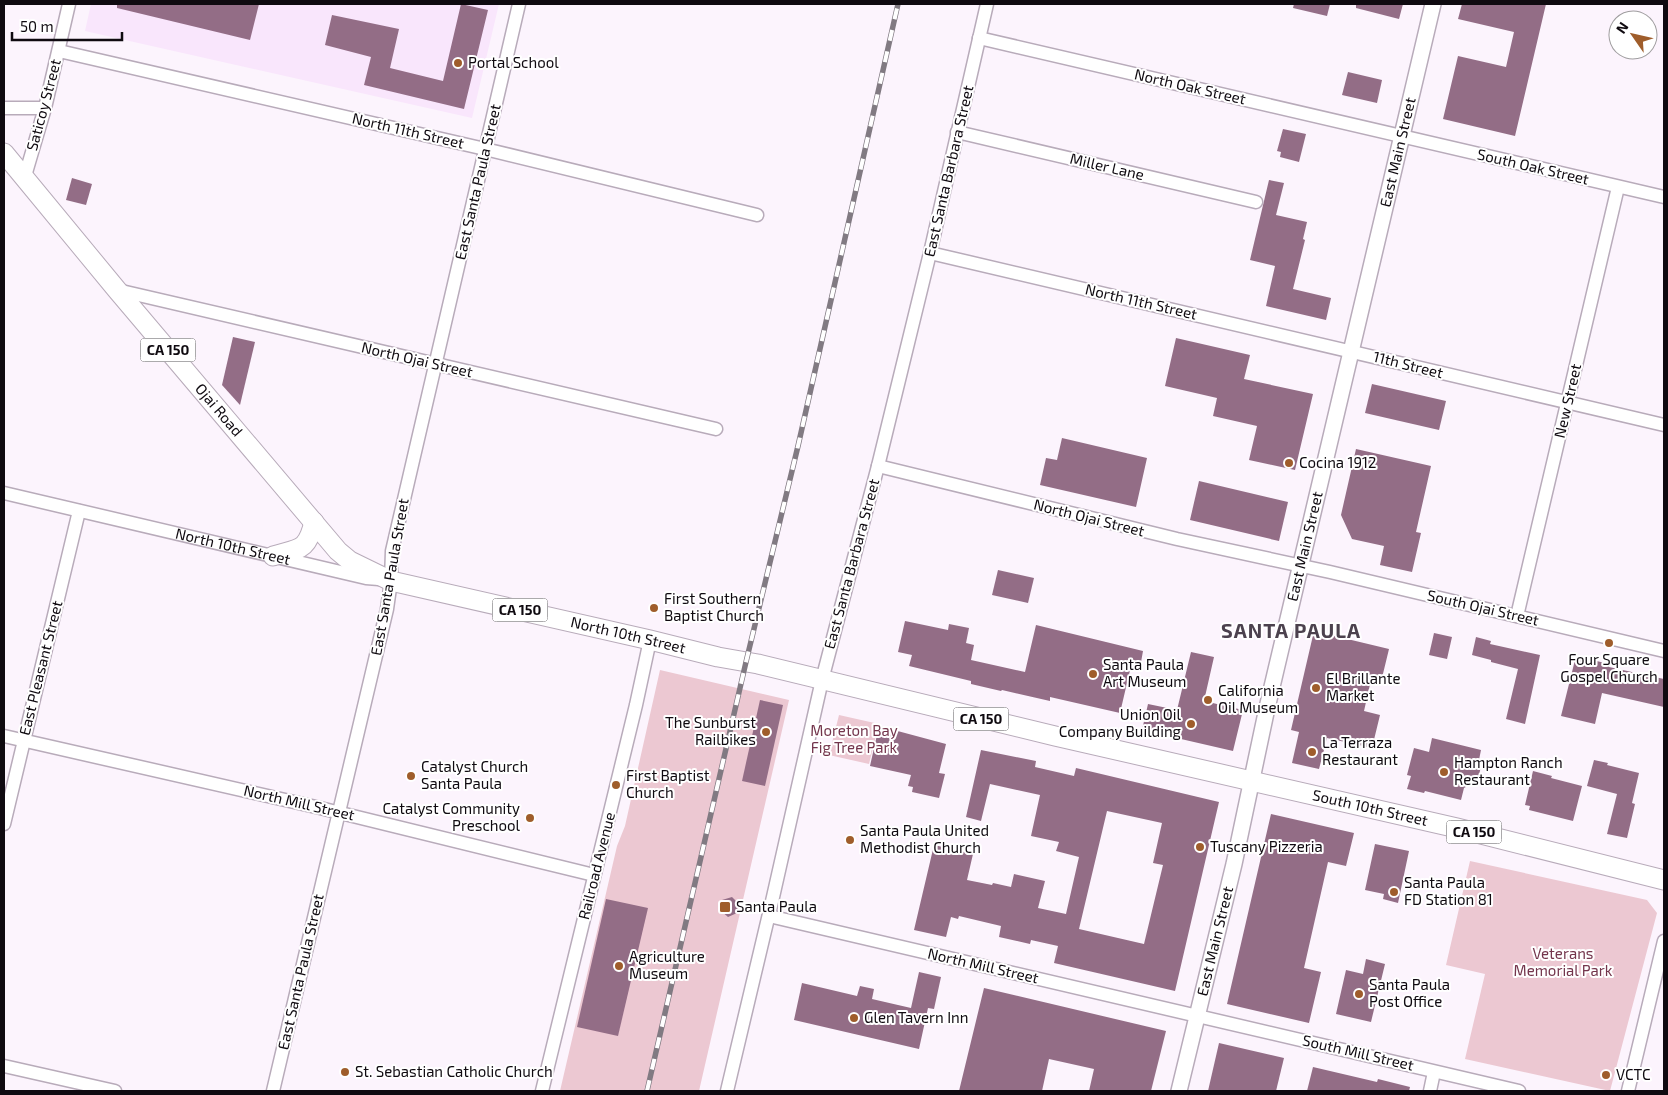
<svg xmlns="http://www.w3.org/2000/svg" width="1668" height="1095" font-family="'Exo 2',sans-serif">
  <rect width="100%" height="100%" fill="#fcf4fd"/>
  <!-- built -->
  <path fill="#f9e6fc" d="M91,4H499L472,118L85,31Z"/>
  <!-- green -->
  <g fill="#ecc8d2">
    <path d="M660,670L789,700L699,1091H560L617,846L625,826Z"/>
    <path d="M839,715L879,724L869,764L829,755Z"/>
    <path d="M1470,861L1647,900L1657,913L1610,1091L1465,1059L1485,974L1446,965Z"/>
  </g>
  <!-- building -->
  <g fill="#936d86" fill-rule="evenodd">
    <path d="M117,4H259L250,40L117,8Z"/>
    <path d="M461,4L488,10L464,109L364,85L371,57L325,45L332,15L399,29L390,68L443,81Z"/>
    <path d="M1294,4H1330L1327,16L1293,8Z"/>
    <path d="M1356,4H1403L1399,19L1356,8Z"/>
    <path d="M1462,4H1546L1515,136L1443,119L1458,56L1506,67L1514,32L1458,19Z"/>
    <path d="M1348,72L1382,80L1377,103L1342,95Z"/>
    <path d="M1283,129L1306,134L1299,162L1280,157L1281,152L1277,151Z"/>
    <path d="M72,178L92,184L86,205L66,200Z"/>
    <path d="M1269,180L1284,183L1276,215L1307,222L1303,239L1305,240L1293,289L1331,298L1326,320L1266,306L1275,266L1250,260Z"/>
    <path d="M233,337L255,342L240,405L222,385Z"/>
    <path d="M1176,338L1250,355L1244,379L1313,394L1295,470L1249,460L1257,426L1213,416L1217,398L1165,386Z"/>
    <path d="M1372,384L1446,401L1439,430L1365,413Z"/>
    <path d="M1062,438L1147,458L1136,507L1040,485L1046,458L1057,460Z"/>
    <path d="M1356,449L1431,466L1416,532L1421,533L1412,572L1380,565L1384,546L1352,539L1341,515Z"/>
    <path d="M1199,481L1288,502L1279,541L1190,520Z"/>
    <path d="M998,570L1034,578L1028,603L992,595Z"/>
    <path d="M905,621L948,630L949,624L969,628L966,643L974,645L971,660L1025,672L1036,625L1143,651L1140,668L1131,666L1120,713L1050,697V701L1002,690L1001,691L971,684V681L909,666L912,655L898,652Z"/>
    <path d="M1314,631L1389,649L1381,682L1371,680L1364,711L1380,715L1372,748L1327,738L1319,769L1292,763L1299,732L1291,730Z"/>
    <path d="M1434,633L1452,637L1447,659L1429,655Z"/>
    <path d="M1476,637L1491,641L1490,644L1540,655L1525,724L1506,719L1518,669L1491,662V660L1472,655Z"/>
    <path d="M1191,652L1214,657L1204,701L1243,710L1233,751L1142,730L1148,704L1177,710Z"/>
    <path d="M1576,656L1609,664V667L1664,679V707L1602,693L1595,724L1561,716Z"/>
    <path d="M760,700L783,705L765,786L742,781Z"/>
    <path d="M879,726L946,744L939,773L945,774L939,798L912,792L913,787L908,786L911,775L870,766Z"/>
    <path d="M1432,738L1481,750L1478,765L1481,766L1478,780L1464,788L1461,800L1425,791L1424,793L1407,789L1411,776L1407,775L1414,748L1429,752Z"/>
    <path d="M981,750L1036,761L1035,767L1074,776L1076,768L1219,802L1175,991L1054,963L1058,946L1031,940L1030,944L999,937L1001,926L959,916L958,919L951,917L946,937L914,930L934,845L973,854L967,880L992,885L993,883L1011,887L1014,874L1045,881L1038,908L1066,914L1079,857L1056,851L1059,842L1031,836L1040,795L990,784L981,821L966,817ZM1107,811L1162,823L1153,863L1163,865L1144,944L1079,929Z"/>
    <path d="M1594,760L1608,763L1607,765L1639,773L1632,803L1635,804L1627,838L1607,834L1617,794L1587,786Z"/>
    <path d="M1533,771L1552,776L1551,778L1582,786L1573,821L1529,810L1530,806L1525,805Z"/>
    <path d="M1271,814L1354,833L1346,866L1328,862L1304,968L1321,972L1309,1023L1227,1004Z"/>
    <path d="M1375,844L1409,851L1398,903L1383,899L1384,894L1365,890Z"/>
    <path d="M732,897L739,904L737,913L728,917L720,910L722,900Z"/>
    <path d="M606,899L648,908L618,1036L577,1027Z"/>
    <path d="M1366,959L1385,964L1371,1022L1336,1014L1346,970L1363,974Z"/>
    <path d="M919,972L941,977L934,1009L928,1008L919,1049L794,1020L802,983L857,996L860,986L874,989L872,999L911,1008Z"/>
    <path d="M984,988L1166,1031L1151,1091H1089L1094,1069L1049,1059L1042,1091H959Z"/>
    <path d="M1219,1043L1284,1058L1276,1091H1208Z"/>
    <path d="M1313,1067L1377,1082L1378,1079L1410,1087L1409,1091H1307Z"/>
  </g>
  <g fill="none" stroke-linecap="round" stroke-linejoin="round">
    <defs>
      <g id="minor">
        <path d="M979,38L1664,197"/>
        <path d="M59,51L485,149L757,215"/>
        <path d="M4,108H45"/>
        <path d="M957,132L1256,202"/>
        <path d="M25,176L45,108L69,4"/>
        <path d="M930,253L1664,425"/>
        <path d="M117,290L716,429"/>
        <path d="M878,466L1177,539L1330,572L1664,651"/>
        <path id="s1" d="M4,493L366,578L379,579"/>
        <path d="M1517,616L1618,187"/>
        <path d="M4,736L316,807L594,875"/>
        <path d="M4,824L79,511"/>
        <path d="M769,916L1519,1091"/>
        <path d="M4,1066L115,1091"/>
        <path d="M273,1091L387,609L391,581L392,551L519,4"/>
        <path d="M542,1091L636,705L650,640"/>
        <path d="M727,1091L773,897L822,680L878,466L930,253L987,4"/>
        <path d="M1430,1091L1434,1072"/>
        <path d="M1628,1091L1664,941"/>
      </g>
      <g id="tertiary">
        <path id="s2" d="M1179,1091L1234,864L1267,708L1433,4"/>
      </g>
      <g id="primary">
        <path id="s3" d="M4,153L117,290L338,551L350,561L391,581L650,640L718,657L758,664L1055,736L1457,828L1664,880"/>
        <path d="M273,556C299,548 307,552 314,522"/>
      </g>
    </defs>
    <!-- minor casing -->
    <use href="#minor" stroke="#b8abba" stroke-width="15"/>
    <!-- tertiary casing -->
    <use href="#tertiary" stroke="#b8abba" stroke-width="18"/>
    <!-- primary casing -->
    <use href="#primary" stroke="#b8abba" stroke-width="21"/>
    <!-- minor -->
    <use href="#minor" stroke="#fff" stroke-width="12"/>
    <!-- tertiary -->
    <use href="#tertiary" stroke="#fff" stroke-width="15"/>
    <!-- primary -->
    <use href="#primary" stroke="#fff" stroke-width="19"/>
    <defs>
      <path id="rail" d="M647,1091L746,662L798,446L898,4"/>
    </defs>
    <!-- rail casing -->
    <use href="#rail" stroke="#817a82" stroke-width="5.5"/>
    <!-- rail -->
    <use href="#rail" stroke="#fff" stroke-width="4" stroke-dasharray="11" stroke-linecap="butt"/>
  </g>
  <!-- markers -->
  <g fill="#9f5d2b" stroke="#fff" stroke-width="2">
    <circle cx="458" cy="63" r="5"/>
    <circle cx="1289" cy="463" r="5"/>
    <circle cx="654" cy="608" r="5"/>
    <circle cx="1609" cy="643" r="5"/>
    <circle cx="1093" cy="674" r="5"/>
    <circle cx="1316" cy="688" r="5"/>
    <circle cx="1208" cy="700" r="5"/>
    <circle cx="1191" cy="724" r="5"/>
    <circle cx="766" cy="732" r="5"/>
    <circle cx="1312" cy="752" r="5"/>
    <circle cx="1444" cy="772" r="5"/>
    <circle cx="411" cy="776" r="5"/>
    <circle cx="616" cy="785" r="5"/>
    <circle cx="530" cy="818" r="5"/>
    <circle cx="850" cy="840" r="5"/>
    <circle cx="1200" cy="847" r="5"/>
    <circle cx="1394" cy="892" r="5"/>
    <rect x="719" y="901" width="12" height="12" rx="2.5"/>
    <circle cx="619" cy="966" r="5"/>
    <circle cx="1359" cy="994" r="5"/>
    <circle cx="854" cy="1018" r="5"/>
    <circle cx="345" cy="1072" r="5"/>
    <circle cx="1606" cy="1075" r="5"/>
  </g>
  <g text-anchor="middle" stroke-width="4" stroke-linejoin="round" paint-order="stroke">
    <!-- shield labels -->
    <g fill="#fff" stroke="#575458" stroke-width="1">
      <rect x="140.5" y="338.5" width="55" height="23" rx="4"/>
      <rect x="492.5" y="598.5" width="55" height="23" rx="4"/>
      <rect x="953.5" y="707.5" width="55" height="23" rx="4"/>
      <rect x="1446.5" y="820.5" width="55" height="23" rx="4"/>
    </g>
    <g font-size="14" font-weight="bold" fill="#0f0a10">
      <text x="168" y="355">CA 150</text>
      <text x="520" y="615">CA 150</text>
      <text x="981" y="724">CA 150</text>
      <text x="1474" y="837">CA 150</text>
    </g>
    <!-- poi labels -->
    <g font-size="15" fill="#0f0a10" stroke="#fff" text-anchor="start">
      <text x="468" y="68">Portal School</text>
      <text x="1299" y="468">Cocina 1912</text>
      <text x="664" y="604">First Southern<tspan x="664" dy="17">Baptist Church</tspan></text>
      <text x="1609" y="665" text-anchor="middle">Four Square<tspan x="1609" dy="17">Gospel Church</tspan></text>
      <text x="1103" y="670">Santa Paula<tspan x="1103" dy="17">Art Museum</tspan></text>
      <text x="1326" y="684">El Brillante<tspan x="1326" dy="17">Market</tspan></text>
      <text x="1218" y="696">California<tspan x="1218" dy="17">Oil Museum</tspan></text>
      <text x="1181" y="720" text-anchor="end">Union Oil<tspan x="1181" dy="17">Company Building</tspan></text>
      <text x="756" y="728" text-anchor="end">The Sunburst<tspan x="756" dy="17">Railbikes</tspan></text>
      <text x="1322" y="748">La Terraza<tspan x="1322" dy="17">Restaurant</tspan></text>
      <text x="1454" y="768">Hampton Ranch<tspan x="1454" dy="17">Restaurant</tspan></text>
      <text x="421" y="772">Catalyst Church<tspan x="421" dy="17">Santa Paula</tspan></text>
      <text x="626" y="781">First Baptist<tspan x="626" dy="17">Church</tspan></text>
      <text x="520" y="814" text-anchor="end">Catalyst Community<tspan x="520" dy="17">Preschool</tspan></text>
      <text x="860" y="836">Santa Paula United<tspan x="860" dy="17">Methodist Church</tspan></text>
      <text x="1210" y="852">Tuscany Pizzeria</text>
      <text x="1404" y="888">Santa Paula<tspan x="1404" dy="17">FD Station 81</tspan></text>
      <text x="736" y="912">Santa Paula</text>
      <text x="629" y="962">Agriculture<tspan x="629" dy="17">Museum</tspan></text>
      <text x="1369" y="990">Santa Paula<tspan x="1369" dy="17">Post Office</tspan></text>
      <text x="864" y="1023">Glen Tavern Inn</text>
      <text x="355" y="1077">St. Sebastian Catholic Church</text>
      <text x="1616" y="1080">VCTC</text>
    </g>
    <!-- street labels -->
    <g font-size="15" fill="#0f0a10" stroke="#fff">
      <text transform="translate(1190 87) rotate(13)" y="5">North Oak Street</text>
      <text transform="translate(44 105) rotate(-75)" y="5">Saticoy Street</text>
      <text transform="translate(408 131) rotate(13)" y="5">North 11th Street</text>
      <text dy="5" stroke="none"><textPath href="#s2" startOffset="964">East Main Street</textPath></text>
      <text transform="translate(1107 167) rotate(13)" y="5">Miller Lane</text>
      <text transform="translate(1533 167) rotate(13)" y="5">South Oak Street</text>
      <text transform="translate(949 171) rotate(-77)" y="5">East Santa Barbara Street</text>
      <text transform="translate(478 182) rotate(-77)" y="5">East Santa Paula Street</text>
      <text transform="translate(1141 302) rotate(13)" y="5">North 11th Street</text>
      <text transform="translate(417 360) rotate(13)" y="5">North Ojai Street</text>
      <text transform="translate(1408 365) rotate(14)" y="5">11th Street</text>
      <text transform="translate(1568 401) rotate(-77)" y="5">New Street</text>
      <text dy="5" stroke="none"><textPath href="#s3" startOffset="335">Ojai Road</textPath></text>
      <text transform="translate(1089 518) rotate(14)" y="5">North Ojai Street</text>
      <text dy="5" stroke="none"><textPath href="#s1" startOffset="235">North 10th Street</textPath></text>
      <text dy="5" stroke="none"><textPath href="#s2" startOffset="559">East Main Street</textPath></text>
      <text transform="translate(852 564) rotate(-75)" y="5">East Santa Barbara Street</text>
      <text transform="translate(390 577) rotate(-80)" y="5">East Santa Paula Street</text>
      <text transform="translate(1483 608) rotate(13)" y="5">South Ojai Street</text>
      <text dy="5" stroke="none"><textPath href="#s3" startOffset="824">North 10th Street</textPath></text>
      <text transform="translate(41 668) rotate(-76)" y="5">East Pleasant Street</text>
      <text transform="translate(299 803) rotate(13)" y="5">North Mill Street</text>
      <text dy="5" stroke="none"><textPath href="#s3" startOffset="1586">South 10th Street</textPath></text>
      <text transform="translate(597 866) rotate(-76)" y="5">Railroad Avenue</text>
      <text dy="5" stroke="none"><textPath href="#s2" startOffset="154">East Main Street</textPath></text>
      <text transform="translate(983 966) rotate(13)" y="5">North Mill Street</text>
      <text transform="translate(301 972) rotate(-77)" y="5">East Santa Paula Street</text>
      <text transform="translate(1358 1053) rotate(13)" y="5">South Mill Street</text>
    </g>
    <!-- park labels -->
    <g font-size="15" fill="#73354c" stroke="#fff">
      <text x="854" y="736">Moreton Bay<tspan x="854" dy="17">Fig Tree Park</tspan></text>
      <text x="1563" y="959">Veterans<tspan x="1563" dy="17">Memorial Park</tspan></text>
    </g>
    <!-- district labels -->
    <g font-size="20" font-weight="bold" letter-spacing="1" fill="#4c424e" stroke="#fff">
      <text x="1291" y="638">SANTA PAULA</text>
    </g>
  </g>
  <!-- border -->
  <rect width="1668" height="1095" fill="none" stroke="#0f0a10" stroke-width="10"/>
  <!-- north arrow -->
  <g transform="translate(1633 35) rotate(304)"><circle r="24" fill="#ffffff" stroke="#9f9d9f"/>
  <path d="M0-4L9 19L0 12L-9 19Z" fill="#9f5d2b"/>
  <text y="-8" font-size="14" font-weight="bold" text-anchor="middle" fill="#0f0a10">N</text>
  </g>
  <!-- scale -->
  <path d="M12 32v8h110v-8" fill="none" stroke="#0f0a10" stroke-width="2.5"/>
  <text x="20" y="32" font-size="15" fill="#0f0a10" stroke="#ffffff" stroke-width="4" paint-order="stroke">50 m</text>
</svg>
